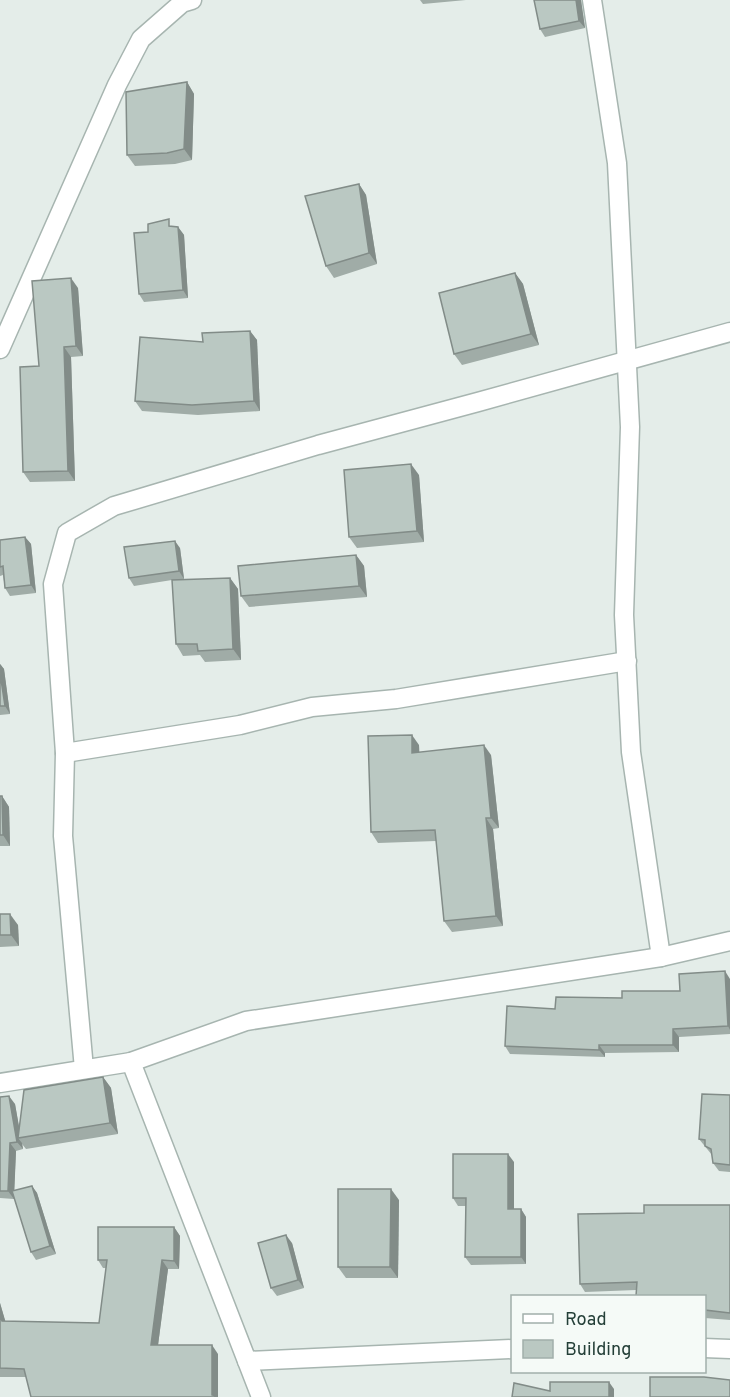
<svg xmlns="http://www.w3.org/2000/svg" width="730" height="1397" font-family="Overpass,sans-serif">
  <rect width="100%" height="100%" fill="#e4ede9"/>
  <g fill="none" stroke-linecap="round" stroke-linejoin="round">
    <defs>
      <g id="minor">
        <path d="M592,0L617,163L630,427L624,615L631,752L661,957"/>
        <path d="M0,349L117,85L141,39L182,3L192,0"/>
        <path d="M65,753L240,725L312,707L396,699L627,661"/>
        <path d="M131,1062L261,1397"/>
        <path d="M84,1069L63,836L65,753L53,584L67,533L114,506L318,445L478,402L730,332"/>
        <path d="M0,1083L131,1062L246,1021L661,957L730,941"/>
        <path d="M704,1348L730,1349"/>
        <path d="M247,1361L512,1349"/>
      </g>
    </defs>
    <!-- minor casing -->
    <use href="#minor" stroke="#a7b5b0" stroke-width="21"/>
    <!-- minor -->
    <use href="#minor" stroke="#fff" stroke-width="18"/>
  </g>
  <!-- wall -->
  <g fill="#a0aca7">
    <path d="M420,0H466L423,4Z"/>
    <path d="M581,1L585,28L545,37L540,29Z"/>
    <path d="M187,82L194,94L192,160L175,164L135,166L127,155Z"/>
    <path d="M359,184L366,195L377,264L334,278L326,266Z"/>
    <path d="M174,226L178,227L184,235L188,298L144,302L139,294L148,232Z"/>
    <path d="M515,273L523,284L539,345L462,365L454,354Z"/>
    <path d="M78,288L83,356L71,357L75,481L30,482L23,472L39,366Z"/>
    <path d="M250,331L257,340L260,411L198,415L142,411L135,401L203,342Z"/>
    <path d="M419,475L424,542L357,548L349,537Z"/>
    <path d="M25,537L31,544L36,593L10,596L5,588L3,575L0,576V540Z"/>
    <path d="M180,548L184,579L175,580L230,578L238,589L241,660L205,662L200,655L183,656L176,644L172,580L134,586L129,578Z"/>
    <path d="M356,555L364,566L367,597L249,607L241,596Z"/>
    <path d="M0,664L4,669L10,714L0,715Z"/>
    <path d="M419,745V752L491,755L499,828L493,829L503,926L452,932L444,921L436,841L378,843L371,832Z"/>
    <path d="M0,796H2L9,807L10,846H0Z"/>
    <path d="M0,914L18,925L19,946L0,947Z"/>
    <path d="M730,979V1034L679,1037V1052L605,1053V1057L510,1054L505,1046L555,1009L680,991Z"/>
    <path d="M103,1077L111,1088L118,1134L26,1149L22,1144L23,1149L16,1151L14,1191L32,1186L37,1193L56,1254L36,1260L31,1252L14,1196V1199L0,1198V1097L15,1104L19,1128Z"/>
    <path d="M730,1095V1172L719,1171L713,1163L712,1155L699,1139Z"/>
    <path d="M514,1162V1209H521L526,1217V1264L471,1265L465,1257L466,1206H458L453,1198Z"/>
    <path d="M399,1200L398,1278H346L338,1267Z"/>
    <path d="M730,1205V1320L705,1318V1296L636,1290L585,1292L580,1284Z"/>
    <path d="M174,1227L180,1236L179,1269H168L158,1345L218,1354V1397L26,1377H0V1303L5,1321L99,1323L106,1268H103L98,1260Z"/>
    <path d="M292,1243L304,1288L277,1296L271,1288Z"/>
  </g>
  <!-- shaded-wall -->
  <g fill="#828c88">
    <path d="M576,0H581L585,28L579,21Z"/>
    <path d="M187,82L194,94L192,160L184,149Z"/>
    <path d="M359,184L366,195L377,264L369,253Z"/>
    <path d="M178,227L184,235L188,298L183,290Z"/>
    <path d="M515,273L523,284L539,345L531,334Z"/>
    <path d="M71,278L78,288L83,356L76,346Z"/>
    <path d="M250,331L257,340L260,411L254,401Z"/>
    <path d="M64,347L71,357L75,481L68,471Z"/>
    <path d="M411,464L419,475L424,542L417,531Z"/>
    <path d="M25,537L31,544L36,593L31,585Z"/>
    <path d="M175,541L180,548L184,579L179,571Z"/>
    <path d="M356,555L364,566L367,597L359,586Z"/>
    <path d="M230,578L238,589L241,660L233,649Z"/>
    <path d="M0,664L4,669L10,714L5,706L0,673Z"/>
    <path d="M412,735L419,745L420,763L412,753Z"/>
    <path d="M484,745L491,755L499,828L491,818Z"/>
    <path d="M2,796L9,807L10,846L3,835Z"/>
    <path d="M486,818L493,829L503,926L496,916Z"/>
    <path d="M10,914L18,925L19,946L11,935Z"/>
    <path d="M725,971L730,979V1030L728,1026Z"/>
    <path d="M673,1029L679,1037V1052L673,1045Z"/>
    <path d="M599,1045L605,1053V1057L599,1050Z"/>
    <path d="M103,1077L111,1088L118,1134L110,1123Z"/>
    <path d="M9,1096L15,1104L21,1137L18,1138L22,1143L23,1149L17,1142Z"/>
    <path d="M10,1143L16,1151L14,1199L8,1191Z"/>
    <path d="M508,1154L514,1162V1217L508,1209Z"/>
    <path d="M32,1186L37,1193L56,1254L50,1246Z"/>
    <path d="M391,1189L399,1200L398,1278L390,1267Z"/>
    <path d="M521,1209L526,1217V1264L521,1257Z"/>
    <path d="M174,1227L180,1236L179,1269L174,1261Z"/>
    <path d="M286,1235L292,1243L304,1288L298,1280Z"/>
    <path d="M162,1260L168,1269L157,1353L151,1345Z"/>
    <path d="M0,1303L8,1330L2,1321L0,1315Z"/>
    <path d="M212,1345L218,1354V1397H213L212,1395Z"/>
    <path d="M609,1382L614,1389V1397H609Z"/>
  </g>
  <!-- building -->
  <g fill="#bac8c2" stroke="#828c88" stroke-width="1.5">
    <path d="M534,0H576L579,21L540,29Z"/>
    <path d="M187,82L184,149L167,153L127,155L126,92Z"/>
    <path d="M359,184L369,253L326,266L305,196Z"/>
    <path d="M169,219V226L178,227L183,290L139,294L134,233L148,232V224Z"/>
    <path d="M515,273L531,334L454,354L439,293Z"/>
    <path d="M71,278L76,346L64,347L68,471L23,472L20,367L39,366L32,281Z"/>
    <path d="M250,331L254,401L192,405L135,401L140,337L203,342L202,333Z"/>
    <path d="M411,464L417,531L349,537L344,470Z"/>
    <path d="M25,537L31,585L5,588L3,566L0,567V540Z"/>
    <path d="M175,541L179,571L129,578L124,547Z"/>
    <path d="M356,555L359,586L241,596L238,566Z"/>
    <path d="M230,578L233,649L198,651L197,644H176L172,580Z"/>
    <path d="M0,673L5,706H0Z"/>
    <path d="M412,735V753L484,745L491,818H486L496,916L444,921L435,830L371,832L368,736Z"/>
    <path d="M0,796H2L3,835H0Z"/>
    <path d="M0,914H10L11,935H0Z"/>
    <path d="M725,971L728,1026L673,1029V1045H599V1050L505,1046L507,1006L555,1009L556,997L622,998V991H680L679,974Z"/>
    <path d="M103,1077L110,1123L18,1138L24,1090Z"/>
    <path d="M702,1094L730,1095V1165L713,1163L711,1149L705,1146V1140L699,1139Z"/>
    <path d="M9,1096L17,1142L10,1143L8,1191H0V1097Z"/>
    <path d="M453,1154H508V1209H521V1257H465L466,1198H453Z"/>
    <path d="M32,1186L50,1246L31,1252L12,1191Z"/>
    <path d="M338,1189H391L390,1267H338Z"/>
    <path d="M644,1205H730V1313L705,1310V1296H636L637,1282L580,1284L578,1214L644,1213Z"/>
    <path d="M98,1227H174V1261L162,1260L151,1345H212V1395L217,1396V1397H31L24,1369L0,1368V1315L2,1321L99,1323L107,1260H98Z"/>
    <path d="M286,1235L298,1280L271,1288L258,1243Z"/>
    <path d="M650,1377H704L730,1380V1397H650Z"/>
    <path d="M550,1382H609V1397H512L514,1383L550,1391Z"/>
  </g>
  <!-- legend -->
  <rect x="511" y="1295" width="195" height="78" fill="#f5faf7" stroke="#a1afab" stroke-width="1.5"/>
  <rect x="523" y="1314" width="30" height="9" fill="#ffffff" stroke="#a1afab" stroke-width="1.5"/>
  <text x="565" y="1325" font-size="18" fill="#243f38">Road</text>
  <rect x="523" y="1340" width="30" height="18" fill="#bac8c2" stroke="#a1afab" stroke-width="1.5"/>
  <text x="565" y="1355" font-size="18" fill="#243f38">Building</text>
</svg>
